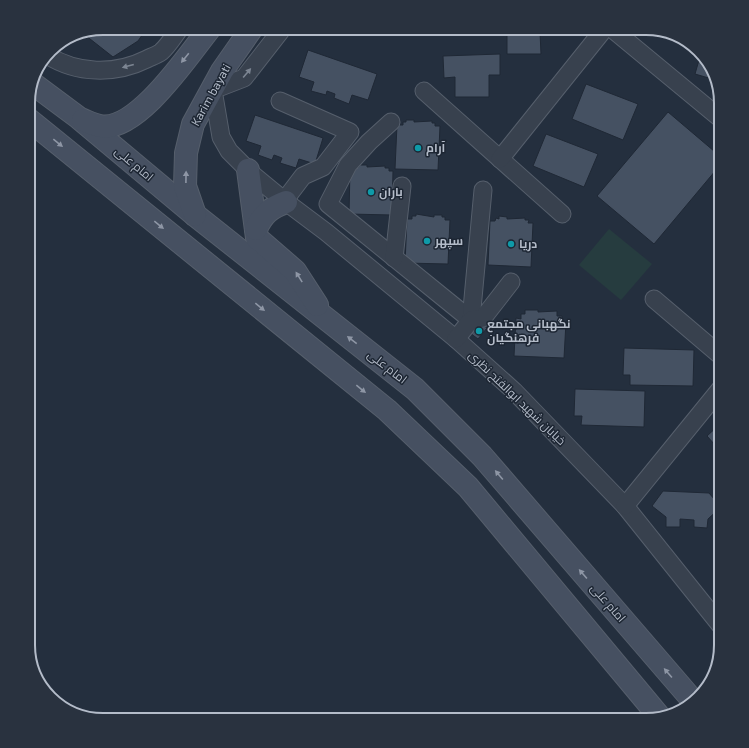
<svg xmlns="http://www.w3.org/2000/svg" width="749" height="748" font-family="'Exo 2',Cairo,sans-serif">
  <rect width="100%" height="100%" fill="#242f3e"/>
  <!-- green -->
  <path fill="#263c3f" d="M609,229L652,264L621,300L579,265Z"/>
  <!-- building -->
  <g fill="#455162" stroke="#1f2835">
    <path d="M103,28H147L138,41L113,57L85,35Z"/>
    <path d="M495,28H551V32H540L541,54H507V34L496,35Z"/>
    <path d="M646,28L679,36L686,41Z"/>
    <path d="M308,50L377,74L368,100L352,95L349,104L334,98L335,94L327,91L326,95L311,91L314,82L299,77Z"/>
    <path d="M701,53H702L712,79L695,74Z"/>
    <path d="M500,54V75H489V97H455V77L444,78L443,56Z"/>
    <path d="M586,84L638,104L623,140L572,119Z"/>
    <path d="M668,112L721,157V164L654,244L597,196Z"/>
    <path d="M255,115L323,138L315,164L299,159L296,168L280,163L282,158L274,155L272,160L258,155L261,146L246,141Z"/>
    <path d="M406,120H414V122L432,121V123H435V126H440L438,170L395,169L397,125H403V122H406Z"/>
    <path d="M546,134L598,154L584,187L533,166Z"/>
    <path d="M359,165H367V167L385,166V168H389V171H393L392,215L349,214L350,169L356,170V167H359Z"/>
    <path d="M416,214L434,217V215H442V217H445V220H450L448,264L405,263L407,219H412V216H416Z"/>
    <path d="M499,216L507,217V219L525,218V220H529L528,223H533L531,267L488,265L490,221H495L496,218L499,219Z"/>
    <path d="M525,310H538V312L557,311V316H562V321L566,322L564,358L514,356L516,318L521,319V314H525Z"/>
    <path d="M479,322L487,328L478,339L470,333Z"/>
    <path d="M624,348L694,350L693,386L630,385V375H623Z"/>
    <path d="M575,389L645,391L644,427L581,425L582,416H574Z"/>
    <path d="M720,424H721V459H715V445L707,436Z"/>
    <path d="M663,491L709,493L721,507L708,519L707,528L694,527V520L680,519V527H666V517L652,506Z"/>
  </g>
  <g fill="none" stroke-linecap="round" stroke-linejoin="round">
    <defs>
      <g id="minor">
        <path d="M283,28L244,78L213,90L221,137L229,151L252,174L286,202L326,232L456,339L514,391L625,506L721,626"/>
        <path d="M611,28L721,119"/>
        <path d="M47,55C77,74 115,75 147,59C151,57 157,55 161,52C168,46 174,36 180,28"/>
        <path d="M424,91L562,214"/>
        <path d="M280,101L350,132L323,167L303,176L284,201"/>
        <path d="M391,122L369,142L348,165L328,204L471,320"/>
        <path d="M500,159L605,28"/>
        <path d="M394,258L402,186"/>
        <path d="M654,299L721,356"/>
        <path d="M471,320L483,190"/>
        <path d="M456,339L471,320L483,318L511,282"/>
        <path d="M625,506L721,388"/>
      </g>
      <g id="secondary">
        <path d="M32,83L79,118L195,215L415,389L482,456L694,702"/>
        <path d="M28,119L387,410L468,487L658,715"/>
        <path d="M83,120C88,122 94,125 100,126C137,133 189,54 210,28"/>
        <path d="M248,170L257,238L295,271L317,305"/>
        <path d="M195,215L185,186L186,153L193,124L222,71L252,28"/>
        <path d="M256,229C263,214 270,208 286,202"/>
      </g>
    </defs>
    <!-- minor casing -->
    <use href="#minor" stroke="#565f6c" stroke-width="19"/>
    <!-- secondary casing -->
    <use href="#secondary" stroke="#565f6c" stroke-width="24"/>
    <!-- minor -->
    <use href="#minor" stroke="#38414e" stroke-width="17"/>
    <!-- secondary -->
    <use href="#secondary" stroke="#465061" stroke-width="22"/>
  </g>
  <!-- one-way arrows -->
  <defs><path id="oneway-solid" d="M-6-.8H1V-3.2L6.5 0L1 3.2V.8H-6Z"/></defs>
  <g fill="#8e96a5">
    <use href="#oneway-solid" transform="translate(185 58) rotate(129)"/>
    <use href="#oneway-solid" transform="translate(58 143) rotate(39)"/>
    <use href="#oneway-solid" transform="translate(186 177) rotate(-89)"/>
    <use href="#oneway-solid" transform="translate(159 225) rotate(39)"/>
    <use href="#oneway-solid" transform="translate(299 277) rotate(-122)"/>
    <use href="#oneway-solid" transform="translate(260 307) rotate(39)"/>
    <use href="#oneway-solid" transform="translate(352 340) rotate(-142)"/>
    <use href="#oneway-solid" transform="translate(361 389) rotate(39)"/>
    <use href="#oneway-solid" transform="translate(499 475) rotate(-130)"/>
    <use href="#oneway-solid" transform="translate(583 574) rotate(-131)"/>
    <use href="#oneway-solid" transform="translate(668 673) rotate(-131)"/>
  </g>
  <g fill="#7c8592">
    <use href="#oneway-solid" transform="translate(128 66) rotate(165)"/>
    <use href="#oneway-solid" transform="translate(247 73) rotate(-50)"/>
  </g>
  <!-- markers -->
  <g fill="#0f9aa8" stroke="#1d2633" stroke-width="1.5">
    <circle cx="418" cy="148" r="4"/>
    <circle cx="371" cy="192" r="4"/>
    <circle cx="427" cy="241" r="4"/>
    <circle cx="511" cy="244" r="4"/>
    <circle cx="479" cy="331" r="4"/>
  </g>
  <g text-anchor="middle" stroke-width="3" stroke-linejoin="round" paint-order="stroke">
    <!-- street labels -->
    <g font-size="12" fill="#b4bcc9" stroke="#1d2633">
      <text transform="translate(211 95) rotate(-61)" y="4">Karim bayati</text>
      <text transform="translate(134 164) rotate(40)" y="4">امام علی</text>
      <text transform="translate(387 367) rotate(38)" y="4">امام علی</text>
      <text transform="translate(517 398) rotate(44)" y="4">خیابان شهید ابوالفتح نظری</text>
      <text transform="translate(608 603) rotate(49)" y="4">امام علی</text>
    </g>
    <!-- poi labels -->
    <g font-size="12" font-weight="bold" fill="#b4bcc9" stroke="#1d2633" text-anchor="start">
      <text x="426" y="152">آرام</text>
      <text x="379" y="196">باران</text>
      <text x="435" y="245">سپهر</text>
      <text x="519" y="248">دریا</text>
      <text x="487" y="328">نگهبانی مجتمع<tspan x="487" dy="14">فرهنگیان</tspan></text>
    </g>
  </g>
  <!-- crop -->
  <path d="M0 0H749V748H0ZM103 35H646A68 68 0 0 1 714 103V645A68 68 0 0 1 646 713H103A68 68 0 0 1 35 645V103A68 68 0 0 1 103 35Z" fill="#29323f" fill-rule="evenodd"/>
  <path fill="none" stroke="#b4bcc9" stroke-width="2" d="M103 35H646A68 68 0 0 1 714 103V645A68 68 0 0 1 646 713H103A68 68 0 0 1 35 645V103A68 68 0 0 1 103 35Z"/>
</svg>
